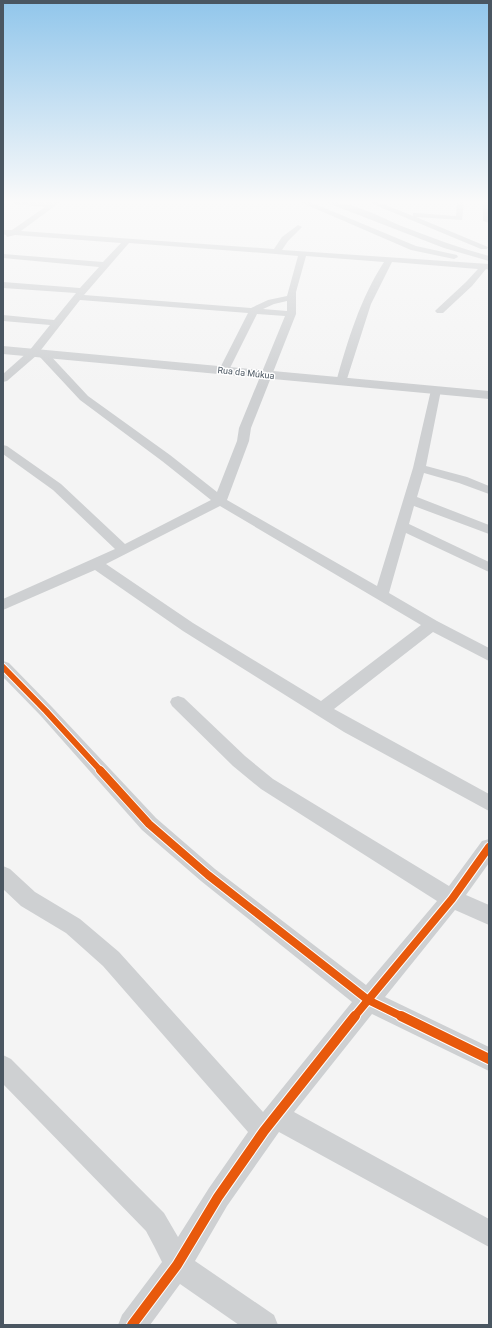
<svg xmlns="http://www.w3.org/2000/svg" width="492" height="1328" font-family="Roboto,sans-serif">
  <rect width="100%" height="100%" fill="#f4f4f4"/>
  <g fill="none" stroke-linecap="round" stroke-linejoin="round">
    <!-- minor -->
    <g fill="#ced0d2" fill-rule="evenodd">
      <path d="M12,202H60L21,231L274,249L282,237L298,225L302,227L288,241L282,250L489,264V270L486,269L472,286L443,313H437L435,311L437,309L466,282L478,269L392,262L371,304L346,382L341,385L336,382C348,340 360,299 384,262L306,256L296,292V314L251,428L249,441L227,500L377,586L413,468L431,390L436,387L440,388L441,390L426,466L467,477L489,486V494L459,483L424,473L417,497L489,525V534L414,506L409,524L489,562V572L406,533L389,593L437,621L489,648V661L433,632L334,709L489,794V811L344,732L183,631L95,570L3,610V599L115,549L53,490L3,454V445L7,446L61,484L125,544L211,500L162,461L80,400L39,356L38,354L39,352H47L88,396L170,455L217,492L237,441L239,428L285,316L257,314L229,370L224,373L219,370L248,313L80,300L37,355L7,381L3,382V374L29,351L50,325L3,321V315L54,320L76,293L3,288V282L80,288L99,267L3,258V254L103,262L121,243L15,235L7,237L6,235L3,234V230H12L45,207L15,204ZM129,243L276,254L298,256L287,296L268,300L251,308L84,295ZM287,301V311L263,309L274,304ZM220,506L421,625L321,701L193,623L106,564Z"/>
      <path d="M300,202H310L416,246L457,255L458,257L454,259L411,250Z"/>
      <path d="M325,202C352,201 380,217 404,227C432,238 460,248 489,256V261L444,248Z"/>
      <path d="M368,202H378L413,216V213H416L456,216L457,202H464L462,220L416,217L488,247L487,249H481Z"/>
      <path d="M483,202H489V223L483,221Z"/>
      <path d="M3,661L9,663L52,707L156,818L215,869L366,985L437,901L261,789L233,766L172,706L170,702L172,698L178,696L184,698L245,756L273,779L449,886L482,841L489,839V863L466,895L489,905V925L455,910L385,997L489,1047V1071L372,1014L294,1112L489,1219V1247L279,1132L227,1206L195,1261L274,1315L278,1325H239L180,1284L150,1325H118L122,1315L162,1262L154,1246L146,1231L3,1084V1055L11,1059L164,1213L178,1237L209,1188L248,1132L103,966L66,933L21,906L3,889V866L10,869L35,892L80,919L119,952L263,1112L352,1002L201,881L142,830L40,715L3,677Z"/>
    </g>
    <!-- tertiary -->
    <path fill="#ced0d2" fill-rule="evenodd" d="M3,346L489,391V399L3,354Z"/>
    <defs>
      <path id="cycleway-far2" d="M3,667L46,711L101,771"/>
      <g id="cycleway-far1">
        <path d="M100,770L149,824L208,875L368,1000L403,1017"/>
        <path d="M354,1017L452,899L489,847"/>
      </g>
      <g id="cycleway">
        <path d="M401,1016L489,1059"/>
        <path d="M132,1325L177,1265L218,1197L264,1131L355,1016"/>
      </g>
    </defs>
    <!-- cycleway-far2 casing -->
    <use href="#cycleway-far2" stroke="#fff" stroke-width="8"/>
    <!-- cycleway-far1 casing -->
    <use href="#cycleway-far1" stroke="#fff" stroke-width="10"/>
    <!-- cycleway casing -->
    <use href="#cycleway" stroke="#fff" stroke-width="12"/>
    <!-- cycleway-far2 -->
    <use href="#cycleway-far2" stroke="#e8590c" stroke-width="6"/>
    <!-- cycleway-far1 -->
    <use href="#cycleway-far1" stroke="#e8590c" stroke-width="8"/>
    <!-- cycleway -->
    <use href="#cycleway" stroke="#e8590c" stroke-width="10"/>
  </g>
  <!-- sky -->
  <linearGradient id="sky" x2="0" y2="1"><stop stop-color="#91c6eb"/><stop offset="0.52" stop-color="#fafafa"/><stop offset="1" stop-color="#fafafa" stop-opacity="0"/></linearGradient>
  <rect width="492" height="388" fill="url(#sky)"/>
  <g text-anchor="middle" stroke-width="3" stroke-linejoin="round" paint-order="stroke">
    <!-- far-street labels -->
    <g font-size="9" fill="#4a5661" stroke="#fff">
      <text transform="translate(246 373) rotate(6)" y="3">Rua da Múkua</text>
    </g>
  </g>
  <!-- border -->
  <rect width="492" height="1328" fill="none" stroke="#4a5661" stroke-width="8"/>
</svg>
